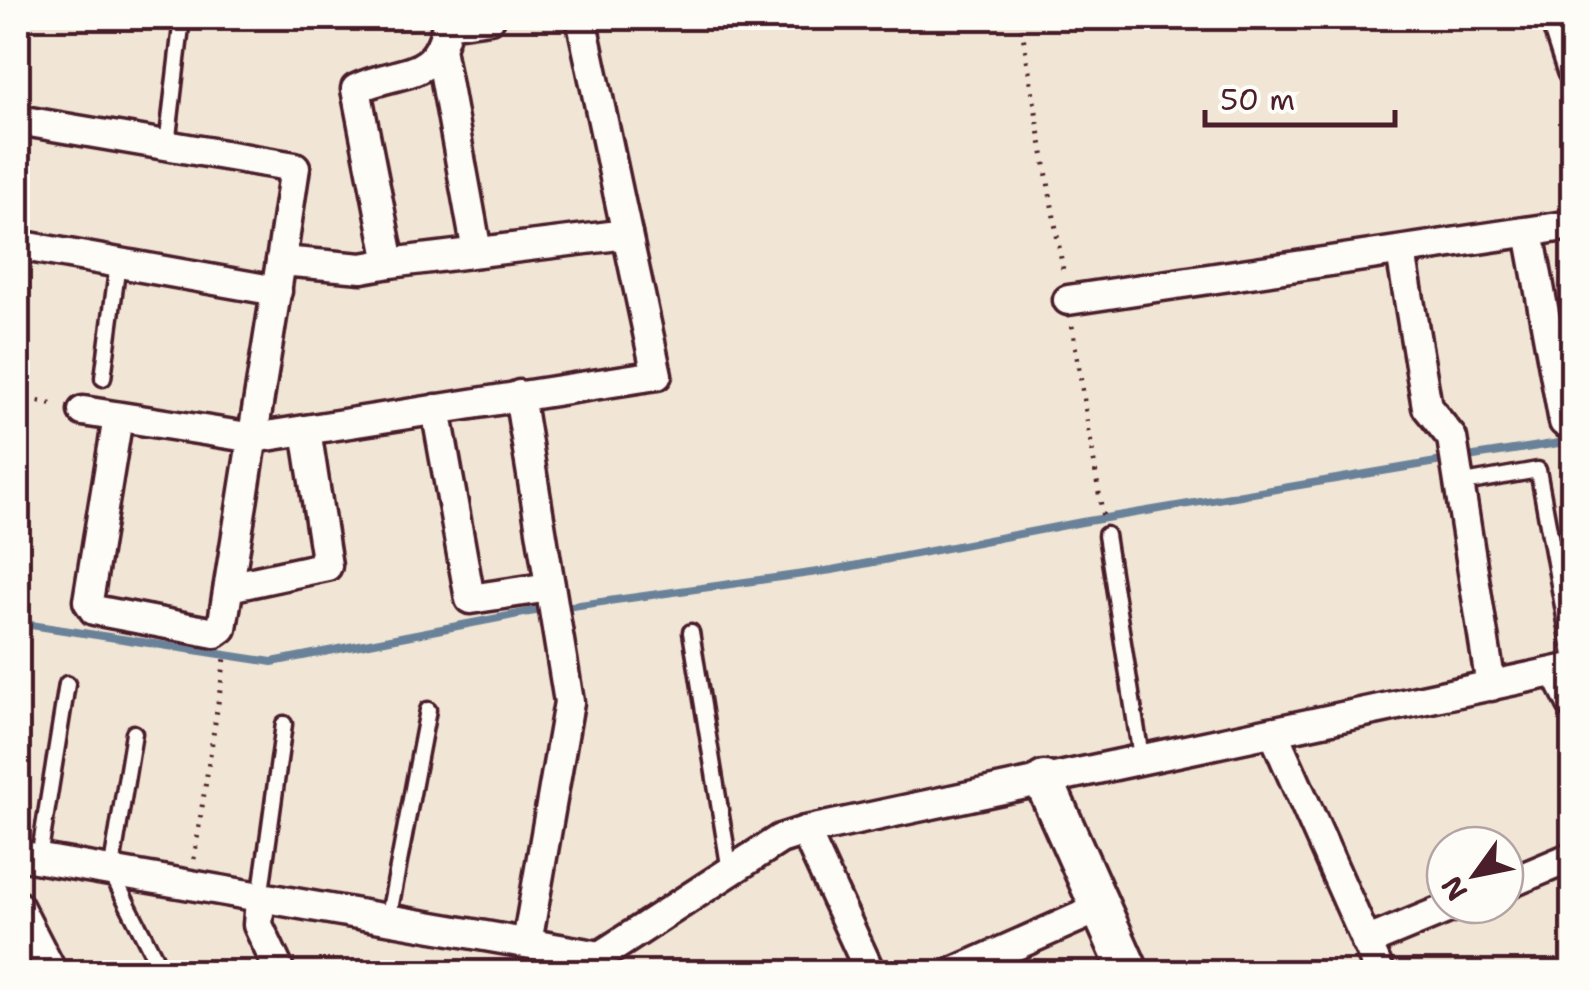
<svg xmlns="http://www.w3.org/2000/svg" width="1590" height="990" font-family="'Shantell Sans',sans-serif">
  <rect width="100%" height="100%" fill="#f1e6d5"/>
  <filter id="ink" filterUnits="userSpaceOnUse"><feTurbulence type="fractalNoise" baseFrequency=".01" numOctaves="2"/><feDisplacementMap in="SourceGraphic" scale="20" xChannelSelector="R" yChannelSelector="G"/><feConvolveMatrix kernelMatrix="1 2 1 2 8 2 1 2 1" color-interpolation-filters="sRGB"/></filter>
  <g filter="url(#ink)">
    <g fill="none" stroke-linecap="round" stroke-linejoin="round">
      <!-- stream -->
      <g stroke="#6b8299" stroke-width="8">
        <path d="M1461,458L1572,441"/>
        <path d="M18,623L272,662L529,612L832,570L1082,522L1448,460"/>
      </g>
      <defs>
        <g id="lane">
          <path d="M167,145L182,18"/>
          <path d="M103,378L118,263"/>
          <path d="M1459,484L1538,470L1572,655"/>
          <path d="M1106,535L1141,757"/>
          <path d="M691,632L730,871"/>
          <path d="M134,733L111,872L162,972"/>
          <path d="M39,858L67,684"/>
          <path d="M260,899L284,724"/>
          <path d="M388,920L428,710"/>
        </g>
        <g id="street">
          <path d="M490,18L447,24C437,83 398,68 356,89L390,263L627,234"/>
          <path d="M1555,18L1572,71"/>
          <path d="M440,48L477,252"/>
          <path d="M18,120L295,167L281,261"/>
          <path d="M1529,232L1564,422L1572,420"/>
          <path d="M18,245L277,291"/>
          <path d="M1401,252L1427,407L1452,438L1491,686"/>
          <path d="M1068,300L1572,225"/>
          <path d="M519,395L569,702L527,943"/>
          <path d="M436,409L470,599L550,587"/>
          <path d="M83,411L254,438L657,375L581,18"/>
          <path d="M118,417L88,601L94,610L215,633L222,628L281,261L362,268L390,263"/>
          <path d="M229,587L327,566L306,430"/>
          <path d="M1556,672L1572,704"/>
          <path d="M1274,734L1380,972"/>
          <path d="M805,831L870,972"/>
          <path d="M18,855L600,956L780,839L805,831L1572,668"/>
          <path d="M1505,885L1572,857"/>
          <path d="M260,899L258,925L280,972"/>
          <path d="M18,906L52,972"/>
          <path d="M1366,942L1456,905"/>
          <path d="M955,972L1100,908"/>
        </g>
        <path id="secondary" d="M1044,781L1129,972"/>
      </defs>
      <!-- lane casing -->
      <use href="#lane" stroke="#4a1f2b" stroke-width="21"/>
      <!-- street casing -->
      <use href="#street" stroke="#4a1f2b" stroke-width="35"/>
      <!-- secondary casing -->
      <use href="#secondary" stroke="#4a1f2b" stroke-width="45"/>
      <!-- path -->
      <g stroke="#4a1f2b" stroke-width="5" stroke-dasharray="2.5 8" stroke-linecap="butt">
        <path d="M1020,18L1064,276"/>
        <path d="M1072,326L1103,518"/>
        <path d="M18,397L59,406"/>
        <path d="M194,859L225,658"/>
      </g>
      <!-- lane -->
      <use href="#lane" stroke="#fdfcf7" stroke-width="14"/>
      <!-- street -->
      <use href="#street" stroke="#fdfcf7" stroke-width="28"/>
      <!-- secondary -->
      <use href="#secondary" stroke="#fdfcf7" stroke-width="38"/>
    </g>
  </g>
  <!-- margin -->
  <rect width="1590" height="990" fill="none" stroke="#fdfcf7" stroke-width="60"/>
  <rect x="30" y="30" width="1530" height="930" fill="none" stroke="#4a1f2b" stroke-width="4" filter="url(#ink)"/>
  <!-- north arrow -->
  <g transform="translate(1475 875) rotate(237)"><circle r="48" fill="#fdfcf7" stroke="#b5a4a5" stroke-width="2.5"/>
  <path d="M0-8L18 38L0 25L-18 38Z" fill="#4a1f2b"/>
  <text y="-15" font-size="28" font-weight="bold" text-anchor="middle" fill="#4a1f2b">N</text>
  </g>
  <!-- scale -->
  <path d="M1205 110v15h190v-15" fill="none" stroke="#4a1f2b" stroke-width="5"/>
  <text x="1220" y="110" font-size="30" fill="#4a1f2b" stroke="#fdfcf7" stroke-width="8" paint-order="stroke">50 m</text>
</svg>
